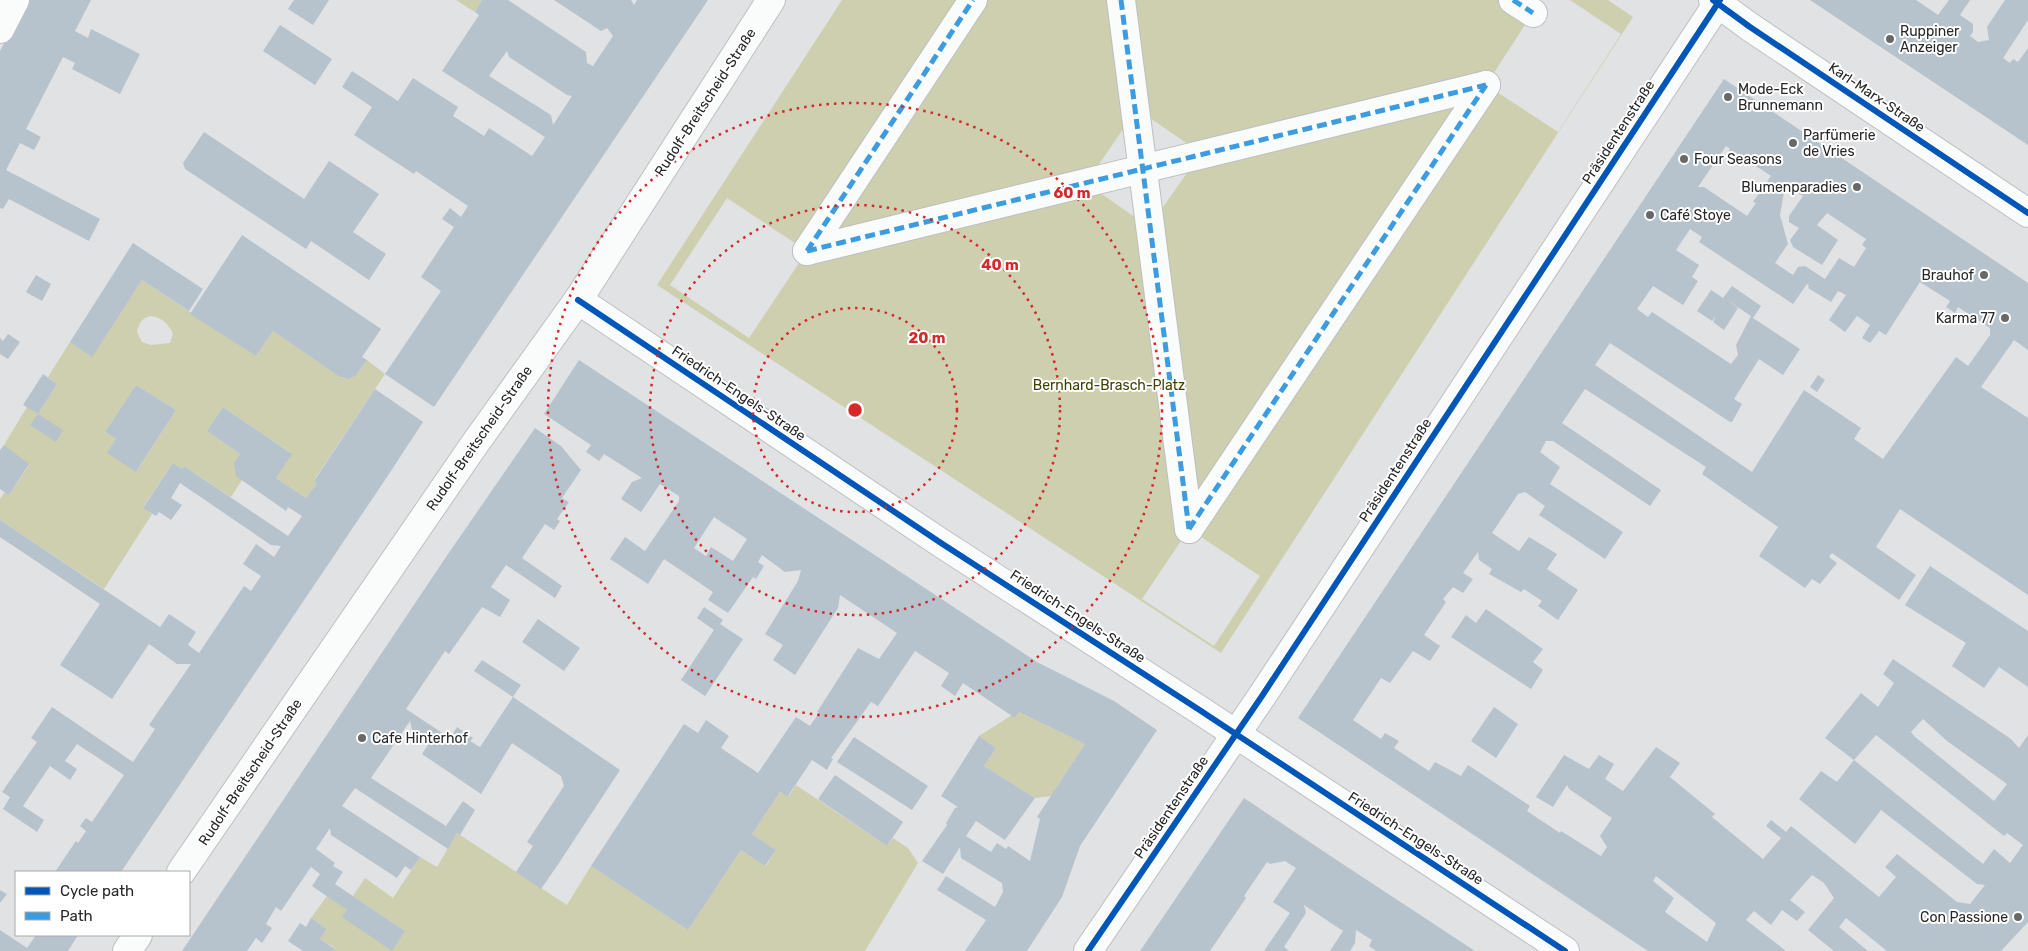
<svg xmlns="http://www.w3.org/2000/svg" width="2028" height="951" font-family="Rubik,sans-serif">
  <rect width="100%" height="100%" fill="#e1e2e3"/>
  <!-- green -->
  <g fill="#cdcfae" fill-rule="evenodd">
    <path d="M456,0H482L475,12Z"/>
    <path d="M842,0H1541L1486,85L1558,132L1621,34L1570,0H1608L1633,17L1221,653L657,285ZM1137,109L1201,153L1149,227L1086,183ZM727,198L807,251L749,338L670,285ZM1189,529L1260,576L1214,646L1142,599Z"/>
    <path d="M142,280L256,356L273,331L342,378C356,380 360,369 367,360L385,374L314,480L317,483L306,498L276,478L291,453L223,407L207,431L240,454L242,480L231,497L184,466L182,469L173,463L143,507L152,514L104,589L0,520V499L5,492L9,495L29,465L4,445L27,407L38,414L57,384L48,377L70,342L92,356ZM150,316C162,317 167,323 173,333L170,343L151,345L142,342L137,332C139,323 141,319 150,316ZM136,385L176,410L137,471L108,453L116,439L105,432Z"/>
    <path d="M1019,712L1085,744L1051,796L1035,798L984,766L996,748L979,736L1012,715L1015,718Z"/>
    <path d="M796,785L887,846L893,838L908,848L918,863L865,951H333L335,948L320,939L327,929L311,918L327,896L347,910L392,950L405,931L353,896L365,878L393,898L420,857L437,867L457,833L567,905L591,866L688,930L741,850L766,866L776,850L752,834L780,792L789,796Z"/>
  </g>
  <!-- building -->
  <g fill="#b6c3cd" fill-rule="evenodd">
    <path d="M26,0H91L75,31L88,38L91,29L140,54L120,94L72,69L75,63L63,57L26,129L41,137L34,150L20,143L6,170L100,219L89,241L9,199L3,209L0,208V51Z"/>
    <path d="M294,0H329L313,25L288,9Z"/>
    <path d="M482,0H508L586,52L587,63L593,66L613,36L607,28L601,31L554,0H631L634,5L637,0H708L434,407L385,374L441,291L421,277L454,227L442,219L450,208L461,217L468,206L416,171L414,174L354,135L372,107L342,87L352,71L398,101L413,78L458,107L453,116L484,136L489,128L532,156L545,137L442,71L479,15L475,12ZM507,51L509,57L567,95L572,96L553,125L551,115L489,76Z"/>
    <path d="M1810,0H1916L1938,15L1949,0H1970L1960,15L1973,24V32L1970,36L1978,42L1989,40L1987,27L2005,0H2028V20L2003,58L2010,63L2013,59L2018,62L2028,48V145Z"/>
    <path d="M280,25L332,59L315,85L263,51Z"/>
    <path d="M1724,79L2028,283V350L2014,340L1981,387L2028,418V595L1900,509L1876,547L1916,575L1899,600L1832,553L1829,557L1837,563L1820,584L1812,579L1805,588L1759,556L1778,527L1702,474L1706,467L1585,389L1562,423L1661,490L1650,506L1553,441H1546L1540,452L1560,467L1550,484L1623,532L1605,559L1539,515L1545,506L1525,492L1518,494L1492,533L1519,551L1529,537L1557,554L1547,569L1578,590L1558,620L1538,606L1542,601L1524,589L1521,592L1489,574L1492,569L1479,560L1478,552L1463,573L1473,579L1463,593L1453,587L1443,599L1446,602L1424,635L1440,646L1430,661L1413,651L1390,683L1381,678L1353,720L1381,739L1385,733L1399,741L1394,748L1429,771L1435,762L1461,776L1468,765L1530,806L1527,811L1560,833L1561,831L1601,856L1607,847L1600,836L1612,818L1569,789L1567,785L1553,807L1536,797L1564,755L1589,769L1599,755L1614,764L1605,779L1623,791L1656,747L1680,763L1670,777L1715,814L1712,817L1763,859L1781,838L1766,826L1771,820L1786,832L1791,826L1879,897L1896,877L1885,867L1897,854L1957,902L1970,904L1985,885L1977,884L1881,810L1855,844L1799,799L1821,771L1837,782L1854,760L1983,864L1994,849L2010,863L2023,845L2007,833L2004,836L1876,735L1854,760L1825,738L1861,693L1878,707L1894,683L1883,674L1893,659L2011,739L2019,748L2028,735V922L2001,951H1887L1846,918L1839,927L1868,951H1834L1808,930L1834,898L1824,883L1812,875L1790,900L1805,912L1797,921L1782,910L1771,925L1754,911L1746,920L1786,951H1648L1298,718ZM1726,146L1730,149L1727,154L1733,157L1736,153L1771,176L1753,202L1756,203L1747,216L1704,187H1698ZM1785,186L1803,196L1789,216V222L1799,228L1790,240L1793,247L1822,265L1838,240L1817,225L1827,213L1866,239L1862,245L1866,248L1854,267L1839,258L1825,279L1805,266L1798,267L1793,275L1775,263L1788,244L1780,215ZM1690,229L1702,237L1699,242L1793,304L1807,284L1809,286L1808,288L1831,302L1838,291L1846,295L1829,320L1845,332L1857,316L1870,325L1862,338L1870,343L1879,331L1886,335L1920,282L1950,301L1946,307L1955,313L1958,307L1990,328V335L1968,366L1956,357L1883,459L1854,439L1861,428L1804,390L1752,472L1595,365L1610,343L1730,422H1732L1742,404L1734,399L1759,359L1783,375L1800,349L1753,318L1761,306L1732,286L1723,298L1711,290L1697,311L1712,321L1716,316L1713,322L1724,330L1738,308L1727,300L1751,316L1736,345L1738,355L1731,364L1652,312L1648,317L1637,309L1653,286L1683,305L1698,281L1692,277L1699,265L1676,250ZM1923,719L1947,741L2007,784L1994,801L1914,736L1911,732ZM1656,876L1716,923L1707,942L1665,912L1674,898L1653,881Z"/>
    <path d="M204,132L304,199L329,161L379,194L353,232L386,254L369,280L311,241L306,249L185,169L183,163Z"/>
    <path d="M242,235L381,329L362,357L367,360L356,375L349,379L340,377L273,331L256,356L190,314Z"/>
    <path d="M133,243L203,289L189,311L142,280L92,357L70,342Z"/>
    <path d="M36,275L51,284L42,301L26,292Z"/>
    <path d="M8,334L20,342L8,359L0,354V338L3,341Z"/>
    <path d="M579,360L1037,662L1114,701L1157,730L1080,846L1062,897L1027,951H965L986,920L937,890L946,876L995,907L1003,892L1002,883L961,858L960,847L943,874L922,861L947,825L946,823L955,808L958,807L941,796L979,736L996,748L984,766L1035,798L1005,840L976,821L966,836L991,852L997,843L1006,849L1008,846L1030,861L1040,819L1037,817L1085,744L1019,712L1015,718L963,683L955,696L941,686L949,673L915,651L878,706L871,702L848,734L831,758L833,759L827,770L812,760L788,796L780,792L752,834L776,850L765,866L741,850L688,930L591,866L684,724L698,733L706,720L729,736L721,748L758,773L796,717L810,726L819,713L817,712L858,648L879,659L897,633L840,595L838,608L795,675L773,660L783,645L765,634L798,581L801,570L785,572L762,555L758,562L764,566L756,579L753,577L728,613L708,600L713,592L664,559L648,584L610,559L625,537L645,551L679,501V496L660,484L641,512L621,499L632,482L642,478L604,454L599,461L586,452L591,445L544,414ZM714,517L747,539L733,561L711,547L706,556L694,548Z"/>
    <path d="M43,374L57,384L38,414L63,430L56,442L30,425L38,414L23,405Z"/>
    <path d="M1818,375L1825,380L1817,392L1810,387Z"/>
    <path d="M136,385L176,410L136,472L107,453L116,439L105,432Z"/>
    <path d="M375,389L423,422L387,477L121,872H55L76,841L78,843L86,831L80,826L86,818L92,822L124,775L77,744L65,761L77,769L70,780L50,766L23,806L44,820L37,832L3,809L10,797L2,792L37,742L31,738L52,707L133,762L155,729L149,725L191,664H177L149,644L112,699L60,665L100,604L0,537V520L160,627L169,614L196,632L188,645L199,653L244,586L251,591L261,576L243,564L256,544L274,557L281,546L271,545L180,483L171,498L182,505L171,520L159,512L156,516L143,508L173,463L182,469L184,466L288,536L302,516L288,507L286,511L236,476L234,463L240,454L207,431L223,407L292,454L276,478L306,498L317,483L314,481Z"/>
    <path d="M535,428L561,446L581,470L562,498L569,502L557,519L560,521L554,530L545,524L522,558L562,586L555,598L506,565L491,587L510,600L500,617L482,607L449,654L445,651L406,709L450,738L457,727L473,738L470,741L480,747L513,697L620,770L559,863L541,889L516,872L533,846L527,842L564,786L561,776L512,743L481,794L422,754L430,742L412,730L410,721L371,778L446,826L463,801L475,810L460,835L457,833L448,849L355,788L342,806L420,857L411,870L405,866L397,878L331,835L330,828L316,849L335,863L333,866L343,872L335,884L405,931L392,951L342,917L347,910L312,886L320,874L311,867L281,911L276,907L266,924L272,928L262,943L256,938L247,951H182L446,557Z"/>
    <path d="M4,445L29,464L9,495L0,489V450Z"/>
    <path d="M1930,566L2028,631V687L1999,667L1984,688L1952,666L1966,643L1905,605Z"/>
    <path d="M704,607L723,620L720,624L743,639L705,696L681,680L714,630L697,618Z"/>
    <path d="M1486,609L1543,649L1533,662L1543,670L1531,689L1451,637L1466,615L1476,623Z"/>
    <path d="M538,619L580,648L564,671L522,642Z"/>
    <path d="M482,660L521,685L513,697L474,671Z"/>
    <path d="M1494,707L1518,724L1496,758L1471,741Z"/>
    <path d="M854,737L928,786L912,810L837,762Z"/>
    <path d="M835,775L903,822L887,846L818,799Z"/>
    <path d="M1244,798L1329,855L1475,951H1376L1369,946L1372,940L1356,930L1355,943L1350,951H1330L1343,931L1304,905L1306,913L1284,947L1289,951H1264L1290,913L1273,902L1296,868L1285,861L1270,864L1267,862L1244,896L1246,898L1210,951H1140Z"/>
    <path d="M0,890L7,894L0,903Z"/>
    <path d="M311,918L327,929L320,939L335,949L333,951H303L288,941L300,923L306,927Z"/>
    <path d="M0,930L27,948L36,935H78L68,951H0Z"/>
  </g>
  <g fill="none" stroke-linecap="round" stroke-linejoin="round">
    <defs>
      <g id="street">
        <path d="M1121,0L1189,529"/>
        <path d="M1513,0L1533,13"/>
        <path d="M1713,0L1750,27L2028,213"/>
        <path d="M0,29L15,0"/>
        <path d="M807,251L1486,85"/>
        <path d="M807,251L973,0"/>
        <path d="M578,300L941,543L1198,709L1565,951"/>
        <path d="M1189,529L1486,85"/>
        <path d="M181,872L474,445L578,300L771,0"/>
        <path d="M127,951L138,935"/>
        <path d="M1088,951L1262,696L1720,0"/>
      </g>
    </defs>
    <!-- street casing -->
    <use href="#street" stroke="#bebfc0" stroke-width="30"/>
    <!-- street -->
    <use href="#street" stroke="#fafbfb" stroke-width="28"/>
    <!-- quiet -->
    <g stroke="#3d9ce0" stroke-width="5" stroke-dasharray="10 5" stroke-linecap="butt">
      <path d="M1121,0L1189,529"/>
      <path d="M1513,0L1533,13"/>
      <path d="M807,251L1486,85"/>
      <path d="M807,251L973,0"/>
      <path d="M1189,529L1486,85"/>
    </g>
    <defs>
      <g id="cycleway">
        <path d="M1713,0L1750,27L2028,213"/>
        <path d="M578,300L941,543L1198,709L1565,951"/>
        <path d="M1088,951L1262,696L1720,0"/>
      </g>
    </defs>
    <!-- cycleway casing -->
    <use href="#cycleway" stroke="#fff" stroke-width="9"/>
    <!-- cycleway -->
    <use href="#cycleway" stroke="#0057b8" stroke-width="6"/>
  </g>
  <!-- distance rings -->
  <g fill="none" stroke="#d62828" stroke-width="2.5" stroke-dasharray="2.5 5">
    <circle cx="855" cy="410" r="102"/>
    <circle cx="855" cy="410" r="205"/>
    <circle cx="855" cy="410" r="307"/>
  </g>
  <!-- markers -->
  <g fill="#686869" stroke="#fff" stroke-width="2">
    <circle cx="1890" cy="39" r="5"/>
    <circle cx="1728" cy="97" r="5"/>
    <circle cx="1793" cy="143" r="5"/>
    <circle cx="1684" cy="159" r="5"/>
    <circle cx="1857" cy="187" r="5"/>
    <circle cx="1650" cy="215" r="5"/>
    <circle cx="1984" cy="275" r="5"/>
    <circle cx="2005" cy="318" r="5"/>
    <circle cx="362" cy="738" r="5"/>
    <circle cx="2018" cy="917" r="5"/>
  </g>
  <g text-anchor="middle" stroke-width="4" stroke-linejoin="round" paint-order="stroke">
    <!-- poi labels -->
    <g font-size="14" fill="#272728" stroke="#fff" text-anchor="start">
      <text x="1900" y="36">Ruppiner<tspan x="1900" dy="16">Anzeiger</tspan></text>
      <text x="1738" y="94">Mode-Eck<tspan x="1738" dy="16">Brunnemann</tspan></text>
      <text x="1803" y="140">Parfümerie<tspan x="1803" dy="16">de Vries</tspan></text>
      <text x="1694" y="164">Four Seasons</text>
      <text x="1847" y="192" text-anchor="end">Blumenparadies</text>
      <text x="1660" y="220">Café Stoye</text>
      <text x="1974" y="280" text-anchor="end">Brauhof</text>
      <text x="1995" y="323" text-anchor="end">Karma 77</text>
      <text x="372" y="743">Cafe Hinterhof</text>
      <text x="2008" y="922" text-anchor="end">Con Passione</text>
    </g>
    <!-- street labels -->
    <g font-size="14" fill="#272728" stroke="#fff">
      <text transform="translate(1877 97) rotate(34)" y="5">Karl-Marx-Straße</text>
      <text transform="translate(705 102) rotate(-57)" y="5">Rudolf-Breitscheid-Straße</text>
      <text transform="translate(1618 132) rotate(-57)" y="5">Präsidentenstraße</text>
      <text transform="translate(739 393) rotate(34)" y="5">Friedrich-Engels-Straße</text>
      <text transform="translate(479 438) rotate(-55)" y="5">Rudolf-Breitscheid-Straße</text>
      <text transform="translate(1395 470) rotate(-57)" y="5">Präsidentenstraße</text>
      <text transform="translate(1078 616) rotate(33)" y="5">Friedrich-Engels-Straße</text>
      <text transform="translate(250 772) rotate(-56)" y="5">Rudolf-Breitscheid-Straße</text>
      <text transform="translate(1171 807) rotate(-56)" y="5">Präsidentenstraße</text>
      <text transform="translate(1416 838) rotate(33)" y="5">Friedrich-Engels-Straße</text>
    </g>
    <!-- park labels -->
    <g font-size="14" fill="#3f4101" stroke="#fff">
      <text x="1109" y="390">Bernhard-Brasch-Platz</text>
    </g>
  </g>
  <circle cx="855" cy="410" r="8" fill="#d62828" stroke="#fff" stroke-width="2.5"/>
  <g font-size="15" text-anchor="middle" font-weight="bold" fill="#d62828" stroke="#fff" stroke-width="4" stroke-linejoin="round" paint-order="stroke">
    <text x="1072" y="198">60 m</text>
    <text x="1000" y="270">40 m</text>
    <text x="927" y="343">20 m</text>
  </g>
  <!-- legend -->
  <rect x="15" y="871" width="175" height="65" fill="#ffffff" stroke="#a9a9a9"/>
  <rect x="25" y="887" width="25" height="8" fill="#0057b8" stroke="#a9a9a9"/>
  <text x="60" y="896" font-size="15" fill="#272728">Cycle path</text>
  <rect x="25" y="912" width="25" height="8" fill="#3d9ce0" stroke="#a9a9a9"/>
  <text x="60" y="921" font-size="15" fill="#272728">Path</text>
</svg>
